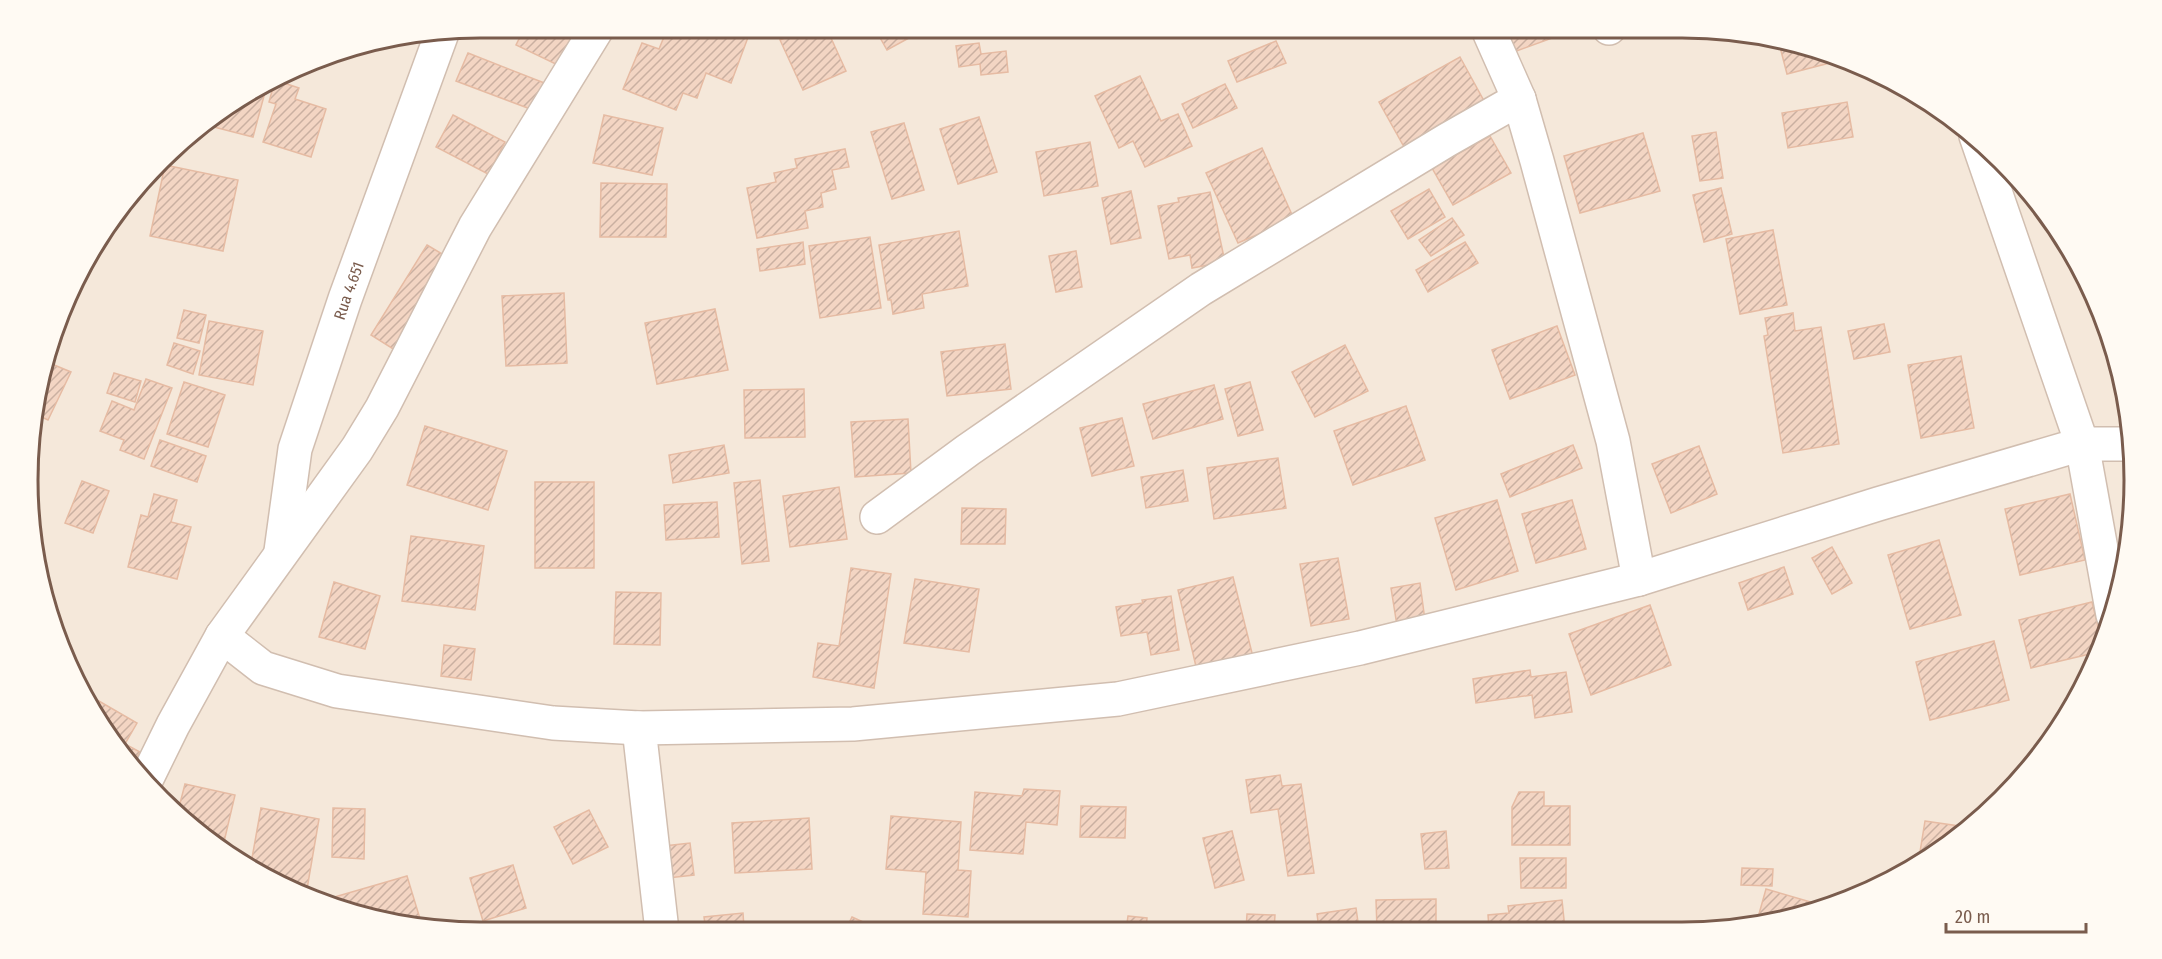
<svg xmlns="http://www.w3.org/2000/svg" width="2162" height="959" font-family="'Fira Sans Condensed',sans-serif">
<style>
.residential{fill:#f5e8da}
.building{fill:url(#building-hatch);stroke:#e6bba3;stroke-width:1.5}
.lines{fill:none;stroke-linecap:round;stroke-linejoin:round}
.minor-casing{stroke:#d1beb0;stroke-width:36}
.minor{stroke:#fff;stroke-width:33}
.labels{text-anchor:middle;stroke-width:6;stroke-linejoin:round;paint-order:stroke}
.street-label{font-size:16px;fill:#7a5c4d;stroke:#fffaf3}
.rim{fill:none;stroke:#7a5c4d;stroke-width:3}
</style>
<defs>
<pattern id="building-hatch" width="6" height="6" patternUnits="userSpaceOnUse" patternTransform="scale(1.5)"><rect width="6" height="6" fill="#f3d5c3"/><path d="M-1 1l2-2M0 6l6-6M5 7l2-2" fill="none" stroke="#cab0a1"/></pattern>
</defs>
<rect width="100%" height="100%" fill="#fdf6ec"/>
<path class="residential" d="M480 27H1683L1828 51 1909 88 1981 140 2042 204 2088 280 2120 363 2134 450 2131 539 2111 625 2059 731 1981 820 1856 897 1742 928 480 932 334 908 254 872 181 820 87 705 51 625 31 539 36 392 87 254 181 139 254 87 334 51Z"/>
<g class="building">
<path d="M525 27H581L562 67 516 45Z"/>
<path d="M668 27H678L686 30 687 27H738L750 32 731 83 706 73 697 98 683 93 676 110 623 89 642 43 659 49Z"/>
<path d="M810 27H826L846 71 803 90 780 40Z"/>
<path d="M874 27H929L887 50Z"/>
<path d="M1502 27H1573L1574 30 1511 53Z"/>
<path d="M1276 41 1286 63 1237 82 1228 61Z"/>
<path d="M979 43 981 54 1006 51 1008 72 981 75 980 64 959 67 956 46Z"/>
<path d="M1779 43 1828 51 1845 59 1787 74Z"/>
<path d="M468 53 552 86 541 113 456 81Z"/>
<path d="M1460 57 1489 110 1408 154 1379 102Z"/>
<path d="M1140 76 1161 121 1178 114 1192 146 1145 167 1133 141 1119 148 1095 96Z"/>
<path d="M275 80 299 88 295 99 326 109 311 157 263 142 276 104 269 102Z"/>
<path d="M268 81 253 137 202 124 254 87Z"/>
<path d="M1225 84 1237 108 1193 128 1182 104Z"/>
<path d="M1847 102 1853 137 1788 148 1782 113Z"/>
<path d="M453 115 505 142 488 174 436 147Z"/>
<path d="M604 115 663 128 652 175 593 163Z"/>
<path d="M979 117 997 172 958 184 940 129Z"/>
<path d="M904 123 924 190 892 199 871 132Z"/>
<path d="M1716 132 1723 178 1700 181 1692 136Z"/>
<path d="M1643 133 1660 191 1580 213 1564 156Z"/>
<path d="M1490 136 1511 173 1453 205 1432 168Z"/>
<path d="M1090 142 1098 186 1044 196 1036 152Z"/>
<path d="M1262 148 1294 219 1238 243 1206 173Z"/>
<path d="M845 149 849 167 832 170 836 189 821 193 823 207 805 211 808 228 757 238 747 188 776 182 774 173 797 168 795 159Z"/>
<path d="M165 165 238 180 223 251 150 236Z"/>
<path d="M601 183 667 184 666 237H600Z"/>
<path d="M1721 188 1732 234 1704 242 1693 195Z"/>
<path d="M1429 189 1445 217 1408 239 1391 211Z"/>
<path d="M1131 191 1141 238 1111 244 1102 198Z"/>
<path d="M1210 192 1225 262 1192 268 1190 255 1169 259 1158 206 1179 202 1178 198Z"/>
<path d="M1452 218 1464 235 1431 256 1419 240Z"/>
<path d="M1773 230 1787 305 1740 314 1726 239Z"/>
<path d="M959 231 968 286 922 294 924 308 893 314 891 300H888L879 245Z"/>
<path d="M870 237 881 308 820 318 809 246Z"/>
<path d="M803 242 805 264 760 271 757 249Z"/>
<path d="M1465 242 1478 263 1428 292 1416 270Z"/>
<path d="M427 245 454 261 398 352 371 335Z"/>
<path d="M1076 251 1082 287 1056 292 1049 256Z"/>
<path d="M564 293 567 363 506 366 502 296Z"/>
<path d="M715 309 728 370 657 384 645 323Z"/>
<path d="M184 310 206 315 199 343 177 338Z"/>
<path d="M1793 313 1795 331 1821 327 1839 444 1783 453 1764 336 1768 335 1765 318Z"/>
<path d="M209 321 263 331 253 385 199 375Z"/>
<path d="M1884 324 1890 352 1854 359 1848 331Z"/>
<path d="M1557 326 1575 375 1510 399 1492 350Z"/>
<path d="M174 343 200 351 193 374 167 365Z"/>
<path d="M1005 344 1011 389 947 396 941 352Z"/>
<path d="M1345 345 1368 391 1315 417 1292 372Z"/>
<path d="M2114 349 2120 363 2125 394H2115Z"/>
<path d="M1961 356 1974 428 1921 438 1908 365Z"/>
<path d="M47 362 71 372 48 420 35 414 36 392Z"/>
<path d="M114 373 141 381 135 402 107 393Z"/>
<path d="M146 379 172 388 144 459 120 450 124 440 100 431 112 401 134 410Z"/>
<path d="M184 382 225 395 208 447 167 434Z"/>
<path d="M1250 382 1263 430 1238 436 1225 389Z"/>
<path d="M1214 385 1223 419 1153 439 1143 404Z"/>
<path d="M804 389 805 437 745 438 744 390Z"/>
<path d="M1406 406 1425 460 1353 485 1334 431Z"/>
<path d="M1122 418 1134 466 1092 476 1080 428Z"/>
<path d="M908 419 911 473 855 477 851 422Z"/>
<path d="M425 426 507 451 488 510 407 485Z"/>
<path d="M160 440 206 456 197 482 151 466Z"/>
<path d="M724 445 729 473 673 483 669 455Z"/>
<path d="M1573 445 1582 468 1510 497 1501 474Z"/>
<path d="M1699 446 1717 494 1671 513 1652 464Z"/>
<path d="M1278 458 1286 508 1214 519 1207 468Z"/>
<path d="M33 467 39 469 32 491Z"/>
<path d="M1183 470 1188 501 1146 508 1141 477Z"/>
<path d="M760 480 769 561 742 564 734 483Z"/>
<path d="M82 481 109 491 93 533 65 523Z"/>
<rect x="535" y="482" width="59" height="86"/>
<path d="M839 487 847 539 790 547 783 496Z"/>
<path d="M154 494 177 500 171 522 191 527 177 579 128 567 141 515 148 517Z"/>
<path d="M2070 494 2085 560 2020 575 2005 509Z"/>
<path d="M2133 495 2131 529 2128 496Z"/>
<path d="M1497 500 1518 571 1456 590 1435 518Z"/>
<path d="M1572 500 1586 549 1536 563 1522 514Z"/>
<path d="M717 502 719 537 666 540 664 505Z"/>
<path d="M962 508 1006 509 1005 544H961Z"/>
<path d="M411 536 484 546 475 610 402 601Z"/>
<path d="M1939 540 1961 615 1910 629 1888 555Z"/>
<path d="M1832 547 1852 583 1832 594 1812 558Z"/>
<path d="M1338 558 1349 619 1311 626 1300 564Z"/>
<path d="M1784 567 1793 594 1748 610 1739 583Z"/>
<path d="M851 568 891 574 874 688 813 677 818 643 839 646Z"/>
<path d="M1233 577 1254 661 1198 675 1178 590Z"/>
<path d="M915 579 979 589 969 652 904 643Z"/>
<path d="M334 582 380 596 365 649 319 637Z"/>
<path d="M1420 583 1426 628 1398 632 1391 588Z"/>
<path d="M616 592 661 593 660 645 614 644Z"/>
<path d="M1171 596 1179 650 1151 655 1147 632 1121 636 1116 607 1143 603 1142 600Z"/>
<path d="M2092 602 2102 643 2098 652 2031 668 2019 620Z"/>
<path d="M1650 605 1671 665 1591 695 1569 634Z"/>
<path d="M1994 641 2009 700 1930 720 1916 662Z"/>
<path d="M444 645 475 649 471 680 441 676Z"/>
<path d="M1530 670 1531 677 1566 672 1572 712 1535 718 1532 695 1476 703 1473 679Z"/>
<path d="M85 693 137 723 125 744 140 752 134 762 87 705 83 696Z"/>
<path d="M1280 775 1282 786 1301 784 1314 873 1288 876 1278 809 1251 813 1246 780Z"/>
<path d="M185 784 235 795 224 842 208 839 177 815Z"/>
<path d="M1024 789 1060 791 1057 825 1026 822 1023 854 970 850 975 792 1022 796Z"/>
<path d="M1519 792H1544V806H1570V845H1512V807Z"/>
<path d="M1081 806 1126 807 1125 838 1080 837Z"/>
<path d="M261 808 319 819 306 895 250 869Z"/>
<path d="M333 808 365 809 364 859 332 857Z"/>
<path d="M589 810 608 847 573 864 554 827Z"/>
<path d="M891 816 961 822 958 870 971 871 968 917 923 914 926 872 886 869Z"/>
<path d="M809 818 812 869 735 873 732 823Z"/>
<path d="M1925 821 1959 826 1958 834 1919 858Z"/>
<path d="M1232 831 1244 880 1215 888 1203 838Z"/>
<path d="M1446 831 1449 868 1425 869 1421 834Z"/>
<path d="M690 843 694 875 668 878 664 846Z"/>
<path d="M1520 858H1566V888H1521Z"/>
<path d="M513 865 526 908 483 921 470 878Z"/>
<path d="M1742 868 1773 869 1772 886 1741 885Z"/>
<path d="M407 876 421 922 334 908 331 898Z"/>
<path d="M1766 889 1814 903 1812 909 1762 923 1757 921Z"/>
<path d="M1436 899V929H1377L1376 900Z"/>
<path d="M1562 900 1565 929H1489L1488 915 1509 913 1508 906Z"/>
<path d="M1356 908 1359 929H1319L1317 914Z"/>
<path d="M743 913 744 928 773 925 774 931H706L704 917Z"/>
<path d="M1247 914 1275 915 1274 930H1246Z"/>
<path d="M1128 916 1147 918 1146 930H1126Z"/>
<path d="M852 917 883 931H845Z"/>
</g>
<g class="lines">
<defs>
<g id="minor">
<path d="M1487 27 1519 99 1537 161 1613 441 1639 579"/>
<path d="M1609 28 1610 27"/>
<path d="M877 517 968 450 1201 289 1447 140 1519 99"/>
<path id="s1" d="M281 551 295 449 345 299 442 33"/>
<path d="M2113 615 2082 444H2133"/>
<path d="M222 636 263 668 337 691 553 723 639 728"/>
<path d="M147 778 173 725 222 636 357 449 382 408 475 227 598 27"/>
<path d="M662 931 639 728 853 724 1118 699 1360 648 1639 579 1878 504 2082 444 1976 136"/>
</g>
</defs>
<use href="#minor" class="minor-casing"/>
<use href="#minor" class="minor"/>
</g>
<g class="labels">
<g class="street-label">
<text dy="6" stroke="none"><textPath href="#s1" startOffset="270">Rua 4.651</textPath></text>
</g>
</g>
<path d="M0 0H2162V959H0ZM480 38H1682A442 442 0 0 1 2124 480V480A442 442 0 0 1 1682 922H480A442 442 0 0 1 38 480V480A442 442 0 0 1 480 38Z" fill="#fffaf3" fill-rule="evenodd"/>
<path class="rim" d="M480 38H1682A442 442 0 0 1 2124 480V480A442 442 0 0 1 1682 922H480A442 442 0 0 1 38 480V480A442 442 0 0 1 480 38Z"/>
<path d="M1946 923v9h140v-9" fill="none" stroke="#7a5c4d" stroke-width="3"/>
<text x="1955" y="923" font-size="18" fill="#7a5c4d" stroke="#fffaf3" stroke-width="4.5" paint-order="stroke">20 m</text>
</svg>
